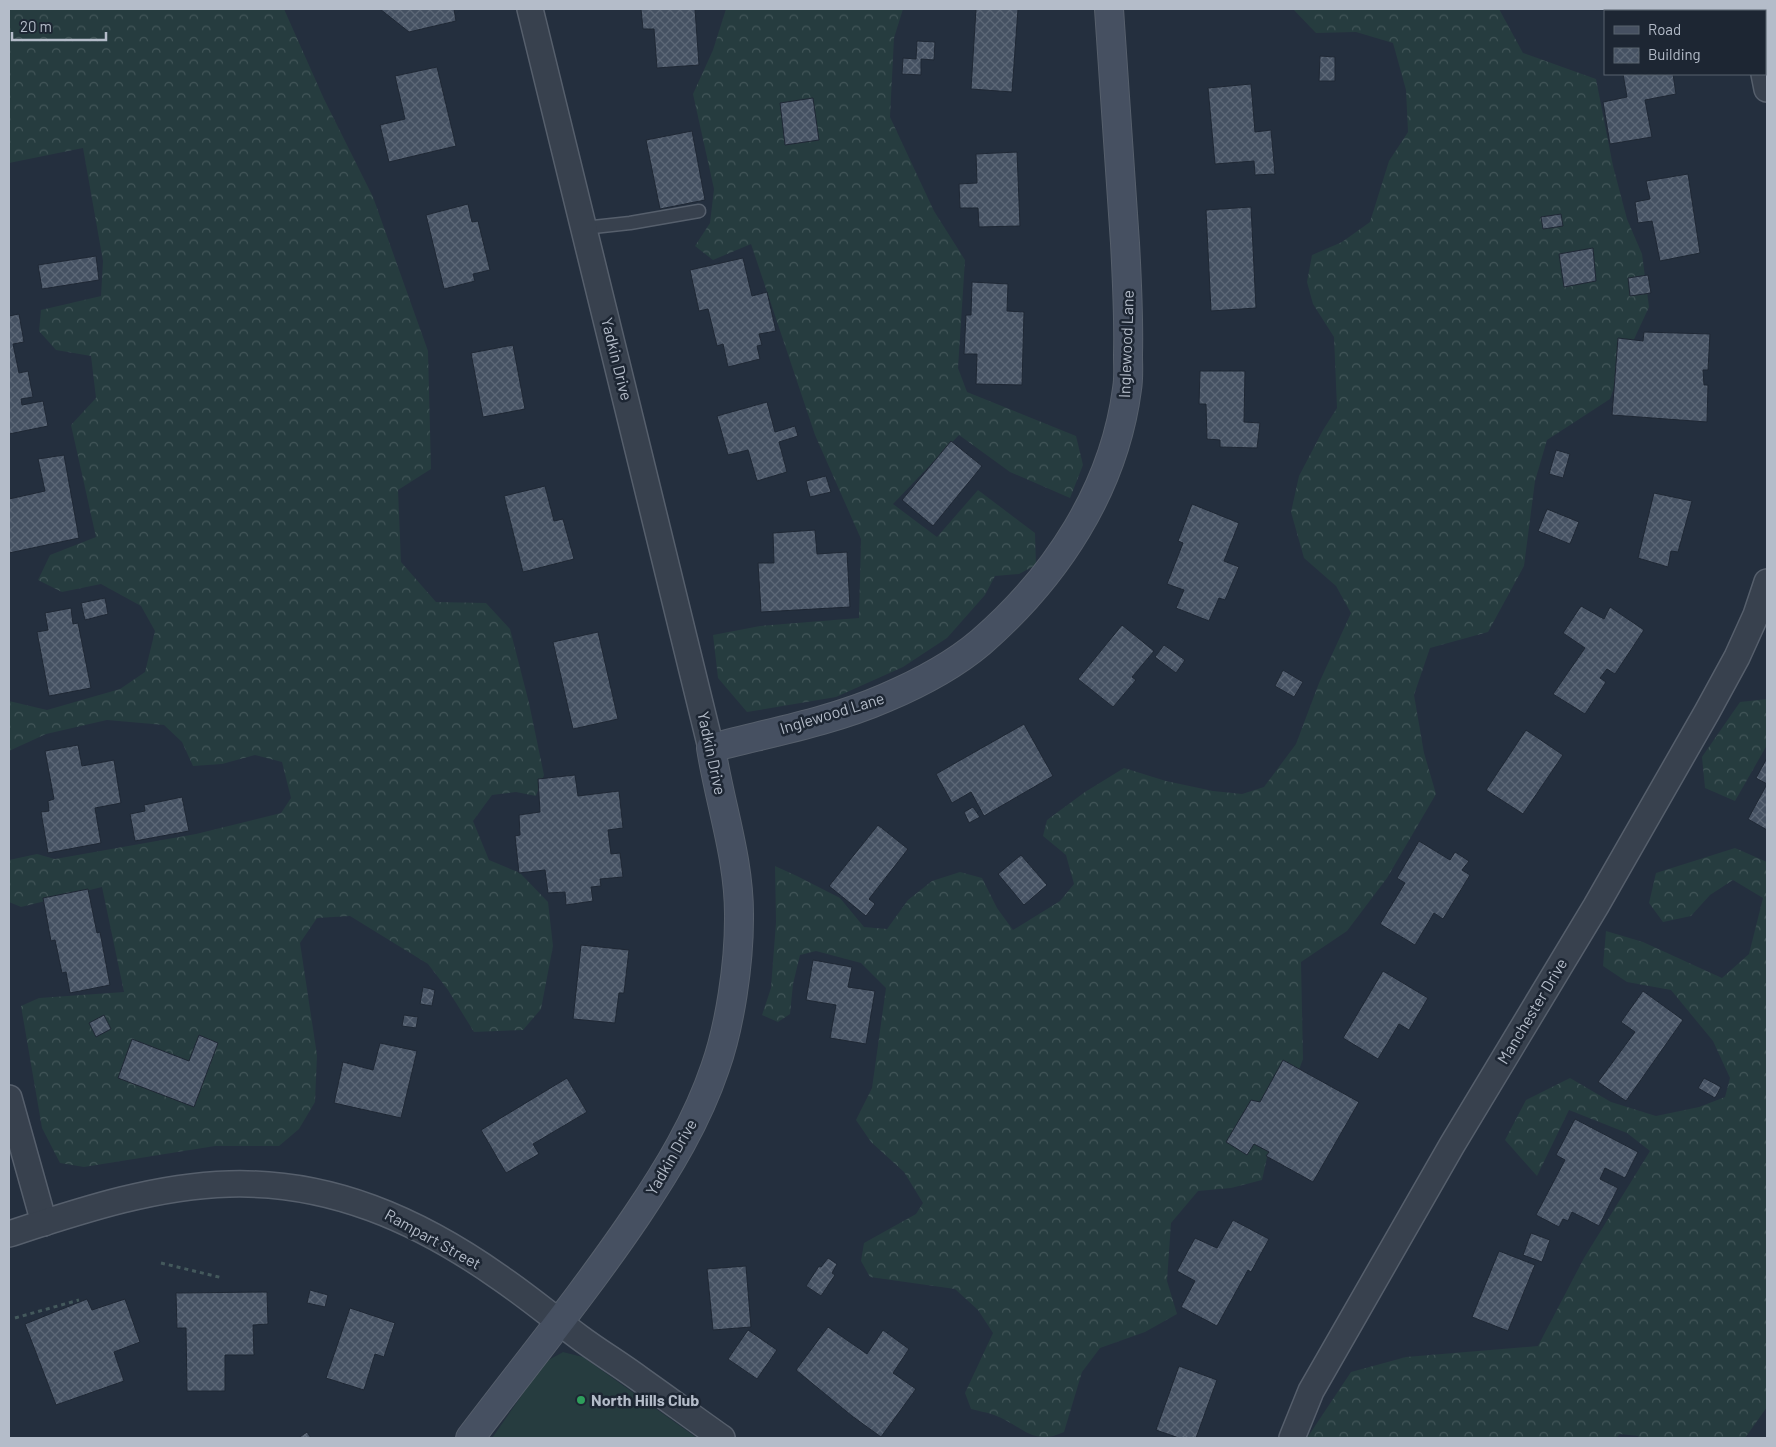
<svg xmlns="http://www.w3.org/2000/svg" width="1776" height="1447" font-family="Barlow,sans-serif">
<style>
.grass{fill:#263c3f}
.forest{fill:url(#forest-crowns)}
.building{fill:url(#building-cross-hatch);stroke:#1f2835}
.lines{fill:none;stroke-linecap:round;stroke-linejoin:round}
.lane-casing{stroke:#565f6c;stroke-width:15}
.street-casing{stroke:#565f6c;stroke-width:28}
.secondary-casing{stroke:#565f6c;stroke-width:30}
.path{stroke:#44595c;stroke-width:3;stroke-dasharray:4 4;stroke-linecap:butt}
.lane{stroke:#38414e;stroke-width:12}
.street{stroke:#38414e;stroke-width:25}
.secondary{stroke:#465061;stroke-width:28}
.leisure-dot{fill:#2e9e5b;stroke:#1d2633;stroke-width:2}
.labels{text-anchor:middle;stroke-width:5;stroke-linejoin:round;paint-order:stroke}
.street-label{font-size:16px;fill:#b4bcc9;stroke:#1d2633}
.poi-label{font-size:16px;font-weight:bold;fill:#b4bcc9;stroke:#1d2633;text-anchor:start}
</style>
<defs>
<pattern id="forest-crowns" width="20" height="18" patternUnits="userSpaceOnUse" patternTransform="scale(1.25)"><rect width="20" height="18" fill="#263c3f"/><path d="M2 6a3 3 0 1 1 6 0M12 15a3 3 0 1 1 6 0" fill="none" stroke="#435659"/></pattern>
<pattern id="building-cross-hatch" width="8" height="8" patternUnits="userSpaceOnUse" patternTransform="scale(1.25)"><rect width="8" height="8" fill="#455162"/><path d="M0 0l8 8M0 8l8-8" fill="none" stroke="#5d6877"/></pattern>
</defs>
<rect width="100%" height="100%" fill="#242f3e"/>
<path class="grass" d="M563 1352 583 1357 697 1438H492L545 1362Z"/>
<g class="forest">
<path d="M9 9H284L324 99 373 197 428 351 431 469 398 490 401 562 436 602 486 603 510 629 529 703 544 775 536 796 516 792 492 795 473 821 489 860 520 873 548 902 553 946 541 1009 523 1030 474 1032 448 990 428 964 350 916 317 918 300 943 317 1055 315 1102 299 1129 279 1146H215L84 1167 60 1163 42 1128 21 1006 39 998 124 992 102 887 21 907 9 902V860L37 854 55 859 196 834 281 813 291 798 282 762 255 755 222 764 193 766 182 742 164 725 107 720 46 734 9 751V701L47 710 120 689 145 672 155 631 141 606 101 584 62 592 38 580 50 555 96 537 71 425 96 398 91 356 56 350 39 331 41 310 101 296 103 261 83 148 9 163Z"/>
<path d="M726 9H903L894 38 890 117 934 211 965 260 958 368 967 392 1076 436 1083 465 1070 498 1010 472 959 435 893 504 937 537 978 490 1035 533 1036 565 1019 574 995 576 985 595 947 638 903 667 836 697 747 712 718 678 713 635 760 626 859 618 861 539 815 435 751 244 713 260 695 246 710 223 714 189 693 94 713 50Z"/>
<path d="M1293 9H1499L1523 53 1596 79 1613 166 1627 219 1642 254 1649 307 1623 363 1610 399 1547 440 1535 481 1524 566 1488 632 1430 648 1414 695 1424 753 1436 794 1387 878 1347 931 1301 962 1303 1059 1268 1153 1262 1180 1231 1188 1198 1191 1171 1223 1167 1281 1177 1314 1145 1332 1100 1348 1082 1372 1064 1432C1032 1447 1022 1425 994 1415 986 1412 978 1411 971 1409L965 1393 993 1333 978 1310 955 1289 870 1277 861 1261 864 1243 916 1214 923 1203 904 1172 871 1142 856 1120 872 1088 886 988 861 963 816 951 800 955 793 984 790 1014 778 1022 762 1015 771 988 776 922 775 866 797 876 840 898 864 927 887 929 908 900 932 881 960 872 982 878 997 908 1013 930 1060 901 1074 884 1066 855 1043 836 1047 820 1085 792 1124 768 1166 781 1213 791 1242 794 1264 787 1296 744 1319 683 1351 613 1336 586 1304 558 1291 512 1299 476 1323 430 1337 408 1334 337 1313 304 1307 282 1312 255 1342 242 1370 222 1389 161 1408 132 1406 90 1393 43 1356 32 1316 33Z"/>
<path d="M1767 699V745L1735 801 1705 788 1702 757 1740 702Z"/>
<path d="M1735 848 1767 862V1407L1745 1438H1639L1638 1436 1620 1434 1616 1438H1307L1351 1372 1406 1357 1538 1346 1584 1258 1650 1151 1627 1133 1569 1110 1537 1176 1505 1140 1526 1100 1570 1078 1611 1102 1656 1116 1699 1107 1725 1097 1730 1078 1713 1041 1671 990 1627 982 1603 966 1606 931 1643 942 1722 978 1749 954 1763 898 1733 880 1710 895 1691 916 1663 922 1649 903 1656 873Z"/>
</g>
<g class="building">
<path d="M380 9H454L456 21 409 32Z"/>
<path d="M641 9H695L699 65 657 68 654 29H643Z"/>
<path d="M976 9H1018L1012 92 971 89Z"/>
<path d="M917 41 935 42 934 60 921 59V75L902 74 903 58 916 59Z"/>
<path d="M1320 56 1335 57V81H1319Z"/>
<path d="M437 67 456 146 389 162 380 125 405 119 395 76Z"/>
<path d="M1623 74H1673L1676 94 1645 100 1652 137 1610 144 1603 102 1627 97Z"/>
<path d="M1251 84 1255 132 1271 130 1275 174 1255 175 1254 161 1215 164 1208 88Z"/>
<path d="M813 98 819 140 785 145 780 103Z"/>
<path d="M692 131 705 200 660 209 646 140Z"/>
<path d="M1017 152 1020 226 979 227 978 208H960L959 184 977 183 976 154Z"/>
<path d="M1688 174 1700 253 1660 261 1652 221 1638 223 1635 202 1650 199 1646 181Z"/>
<path d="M468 204 472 222 478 221 490 270 473 274 475 281 444 289 426 215Z"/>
<path d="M1251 207 1256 308 1211 311 1206 210Z"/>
<path d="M1561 214 1563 226 1543 229 1541 217Z"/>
<path d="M1593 248 1596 281 1564 287 1559 254Z"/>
<path d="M96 256 99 280 42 289 38 265Z"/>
<path d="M743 258 752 296 767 292 776 331 759 334 762 345 757 346 760 359 728 367 723 344 717 346 708 309 699 311 690 270Z"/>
<path d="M1648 275 1651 293 1630 296 1628 278Z"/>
<path d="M972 282 1008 284 1007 311 1024 312 1022 385 976 384 977 354H964L966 315H971Z"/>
<path d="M19 314 24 342 13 344 19 373 28 371 33 397 21 399 22 405 43 401 48 426 9 434V316Z"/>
<path d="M1644 332 1710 334 1708 370H1703L1704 385H1708L1707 422 1612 415 1618 338 1643 341Z"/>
<path d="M513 345 525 409 483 417 471 353Z"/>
<path d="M1200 371H1245L1244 422 1260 423 1257 448 1220 447V440L1207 439 1206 404H1199Z"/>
<path d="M767 402 775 432 795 426 798 436 779 442 787 472 757 481 748 450 728 455 717 416Z"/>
<path d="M951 441 982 466 933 526 902 500Z"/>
<path d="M1556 450 1570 454 1563 478 1549 474Z"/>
<path d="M64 455 79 538 9 553V499L45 491 38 459Z"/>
<path d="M826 476 831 492 810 497 806 481Z"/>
<path d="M545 486 554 521 563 519 574 559 523 572 504 496Z"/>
<path d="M1654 493 1692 501 1678 552 1671 551 1668 567 1638 558Z"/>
<path d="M1192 504 1239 523 1224 561 1239 567 1225 600 1219 598 1209 621 1176 608 1184 590 1167 584 1183 543 1178 541Z"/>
<path d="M1547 509 1579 522 1570 544 1538 531Z"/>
<path d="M815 530 817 554 847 552 850 607 761 612 758 563H774L773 533Z"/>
<path d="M105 598 108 614 85 620 81 603Z"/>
<path d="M1581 606 1604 619 1610 607 1644 630 1615 674 1607 669 1600 678 1606 682 1585 714 1553 694 1585 648 1563 633Z"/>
<path d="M71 608 73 624 78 623 91 688 49 696 37 632 48 630 45 613Z"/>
<path d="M1122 625 1154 651 1132 677 1136 680 1113 707 1078 679Z"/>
<path d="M598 632 618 719 573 729 553 642Z"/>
<path d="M1164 645 1185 660 1176 673 1155 657Z"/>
<path d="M1283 670 1303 682 1294 697 1275 686Z"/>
<path d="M1024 724 1053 776 984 816 971 792 952 803 936 774Z"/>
<path d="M1526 730 1563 755 1523 814 1486 790Z"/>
<path d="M78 745 82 766 114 760 121 803 95 808 101 843 48 853 41 812 49 811 48 801 54 799 45 751Z"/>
<path d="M1767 758V830L1748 819 1767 784 1756 778Z"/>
<path d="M575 775 578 796 619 791 623 828 608 830 611 854 620 853 623 877 600 879 601 886 591 887 593 901 566 905 565 892 548 893 545 870 519 873 515 836 520 835 519 815 540 812 538 779Z"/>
<path d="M182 797 189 831 135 841 130 814 145 811 144 805Z"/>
<path d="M973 807 980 817 969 823 964 812Z"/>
<path d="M878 825 908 849 869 899 875 904 866 916 829 886Z"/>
<path d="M1419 841 1450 860 1455 852 1469 861 1462 870 1470 875 1443 919 1434 913 1415 945 1380 924 1405 883 1397 878Z"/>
<path d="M1021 855 1047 885 1024 905 998 874Z"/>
<path d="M88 889 97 933 100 932 110 985 70 993 66 972 62 973 55 940 51 941 43 898Z"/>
<path d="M581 945 629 950 624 993H619L615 1023 573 1019Z"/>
<path d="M813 960 852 967 848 987 875 991 866 1044 830 1038 836 1005 806 1000Z"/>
<path d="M1383 971 1428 998 1409 1030 1399 1024 1378 1059 1343 1038Z"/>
<path d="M423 987 435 990 432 1006 420 1004Z"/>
<path d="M1643 991 1683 1020 1626 1101 1598 1082 1635 1032 1621 1022Z"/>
<path d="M104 1015 111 1029 96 1037 89 1023Z"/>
<path d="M404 1015 418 1017 416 1028 402 1026Z"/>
<path d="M199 1035 218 1043 194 1107 118 1078 132 1039 189 1061Z"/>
<path d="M380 1043 417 1051 401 1118 334 1103 343 1062 373 1070Z"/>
<path d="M1283 1060 1359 1102 1313 1182 1266 1156 1269 1152 1254 1144 1247 1155 1226 1142 1251 1100 1260 1102Z"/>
<path d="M567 1078 587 1112 533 1144 539 1154 506 1173 481 1130Z"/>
<path d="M1704 1078 1721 1087 1715 1098 1698 1088Z"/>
<path d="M1575 1119 1638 1152 1625 1178 1605 1168 1600 1179 1618 1188 1599 1226 1572 1212 1568 1221 1563 1219 1559 1227 1536 1215 1565 1160 1556 1155Z"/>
<path d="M1233 1220 1269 1239 1251 1272 1248 1270 1217 1326 1181 1307 1195 1281 1177 1271 1195 1238 1217 1248Z"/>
<path d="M1531 1233 1550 1240 1542 1262 1523 1255Z"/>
<path d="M1499 1251 1535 1265 1508 1331 1472 1317Z"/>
<path d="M828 1258 837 1264 832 1273 835 1275 821 1296 806 1286 819 1266 821 1267Z"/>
<path d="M746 1266 751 1327 713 1330 707 1269Z"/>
<path d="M310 1290 328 1295 325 1307 307 1303Z"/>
<path d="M267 1292 268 1324 253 1325 254 1355H225V1391H187L186 1328H177L176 1293Z"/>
<path d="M87 1299 92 1310 125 1299 140 1342 114 1352 124 1381 56 1405 25 1324Z"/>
<path d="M350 1308 395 1323 384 1357 375 1354 364 1390 326 1378Z"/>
<path d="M828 1327 867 1354 883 1330 909 1349 893 1373 916 1389 881 1437 852 1416 796 1370Z"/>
<path d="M748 1330 777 1350 757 1379 728 1359Z"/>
<path d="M1179 1366 1217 1380 1196 1438H1179L1156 1430Z"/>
<path d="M307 1432 311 1438H298Z"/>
</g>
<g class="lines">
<defs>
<path id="lane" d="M584 228 630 223 699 211"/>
<g id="street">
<path d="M530 9 711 748"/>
<path d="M1753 9V11"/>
<path d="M1764 74 1767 89"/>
<path d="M9 1098 44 1223"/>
<path d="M9 1234C80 1211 154 1186 229 1184 330 1181 418 1220 499 1277 527 1296 552 1317 579 1337 599 1352 621 1365 641 1380 668 1399 695 1419 722 1438"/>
<path d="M1292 1438 1311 1391 1452 1145 1596 906 1707 712 1737 657 1756 615 1767 582"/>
</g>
<path id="secondary" d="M470 1438C526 1364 585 1292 637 1215 668 1169 697 1121 715 1068 730 1026 739 964 739 919 740 860 720 805 711 748 768 733 830 722 885 698 918 684 954 665 981 642 1056 577 1114 489 1127 389 1129 378 1128 366 1128 355 1129 317 1127 280 1125 243 1120 165 1114 87 1109 9"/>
</defs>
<use href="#lane" class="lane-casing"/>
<use href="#street" class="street-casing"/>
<use href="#secondary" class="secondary-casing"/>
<g class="path">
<path d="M161 1263 223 1278"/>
<path d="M15 1318 79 1300"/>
</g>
<use href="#lane" class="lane"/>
<use href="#street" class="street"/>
<use href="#secondary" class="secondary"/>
</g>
<circle class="leisure-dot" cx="581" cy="1400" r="5"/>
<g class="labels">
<g class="street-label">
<text transform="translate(1126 344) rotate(-88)" y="6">Inglewood Lane</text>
<text transform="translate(617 359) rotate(76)" y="6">Yadkin Drive</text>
<text transform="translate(832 713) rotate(-17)" y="6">Inglewood Lane</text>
<text transform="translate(712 753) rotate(78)" y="6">Yadkin Drive</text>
<text transform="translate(1532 1011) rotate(-59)" y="6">Manchester Drive</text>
<text transform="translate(671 1157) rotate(-60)" y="6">Yadkin Drive</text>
<text transform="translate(433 1239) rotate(29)" y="6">Rampart Street</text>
</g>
<g class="poi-label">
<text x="591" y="1406">North Hills Club</text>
</g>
</g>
<rect width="1776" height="1447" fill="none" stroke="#b4bcc9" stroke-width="20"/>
<rect x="1604" y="10" width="162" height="65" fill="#1d2633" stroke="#59626f"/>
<rect x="1614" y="26" width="25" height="8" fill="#465061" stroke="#59626f"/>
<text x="1648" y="35" font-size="15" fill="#b4bcc9">Road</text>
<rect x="1614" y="48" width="25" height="15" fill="url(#building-cross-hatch)" stroke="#59626f"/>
<text x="1648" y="60" font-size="15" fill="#b4bcc9">Building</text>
<path d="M12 32v8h94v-8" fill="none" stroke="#b4bcc9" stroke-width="2.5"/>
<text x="20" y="32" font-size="15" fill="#b4bcc9" stroke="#1d2633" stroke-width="4" paint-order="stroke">20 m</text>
</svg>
